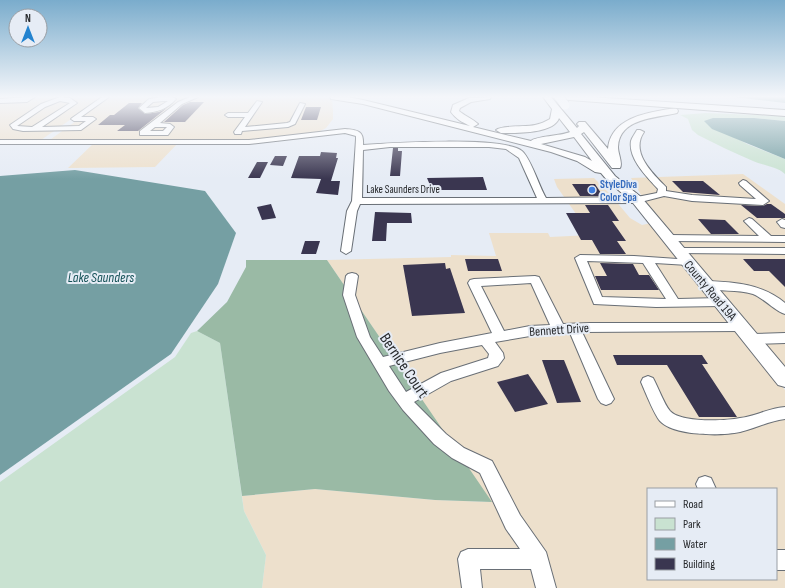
<svg xmlns="http://www.w3.org/2000/svg" width="785" height="588" font-family="'Sofia Sans Condensed',sans-serif">
<style>
.commercial{fill:#ede0cc;fill-rule:evenodd}
.green{fill:#c9e2d1}
.forest{fill:#9abaa5}
.water{fill:#759fa3}
.building{fill:#3a3650}
.lines{fill:none;stroke-linecap:round;stroke-linejoin:round}
.minor-casing{stroke:#696f76;stroke-width:2}
.major-casing{stroke:#696f76;stroke-width:2}
.minor{fill:#fff;fill-rule:evenodd}
.major{fill:#fff;fill-rule:evenodd}
.major-bridge-casing{stroke:#696f76;stroke-width:10;stroke-linecap:butt}
.major-bridge{stroke:#fff;stroke-width:9}
.shop-dot{fill:#3f7fe0;stroke:#e6ecf5;stroke-width:1.5}
.labels{text-anchor:middle;stroke-width:4;stroke-linejoin:round;paint-order:stroke}
.far-shop-label{font-size:11px;font-weight:bold;fill:#366cbe;stroke:#e6ecf5;text-anchor:start}
.far-street-label{font-size:11px;fill:#26282b;stroke:#e6ecf5}
.street-label{font-size:13px;fill:#26282b;stroke:#e6ecf5}
.water-label{font-size:14px;font-style:italic;fill:#135056;stroke:#e6ecf5}
.near-street-label{font-size:16px;fill:#26282b;stroke:#e6ecf5}
</style>
<rect width="100%" height="100%" fill="#e6ecf5"/>
<g class="commercial">
<path d="M0 97H103L41 140H0Z"/>
<path d="M109 97H315L332 98 333 111V119L326 128 311 136 273 142H179L155 167 68 168 95 142H47Z"/>
<path d="M743 174 785 204V371L650 210 631 178Z"/>
<path d="M594 178 610 194 630 218 642 225 651 223 785 390V588H262L266 555 244 511 242 496 315 489 435 500 491 502 327 260 451 257V255L496 256 489 233H548L550 237 591 235 557 187 554 179ZM648 489H776V579H648Z"/>
</g>
<g class="green">
<path d="M706 113 785 116V121L754 118H713L721 130 747 144 785 159V174C778 167 762 165 753 161 734 153 716 144 698 135L692 130 688 119 680 115Z"/>
<path d="M197 331 220 343 244 511 266 555 262 588H0V482L175 357 191 333Z"/>
</g>
<path class="forest" d="M246 260H327L492 502 435 500 315 489 242 496 220 343 197 331 227 302 246 267Z"/>
<g class="water">
<path d="M734 97H785V103Z"/>
<path d="M713 118H754L785 121V159L712 129 704 121Z"/>
<path d="M75 170 205 191 236 233 218 284 171 354 0 475V176Z"/>
</g>
<g class="building">
<path d="M190 102H204L185 122H164L183 105Z"/>
<path d="M129 103H142L138 108 145 114 159 112 167 108 138 131H117L125 125H98L110 115H114Z"/>
<path d="M306 107H321L317 120H301Z"/>
<path d="M393 148H398V151H402L400 176H390Z"/>
<path d="M321 152 337 153 336 158H338L331 181H340L338 195 316 193 321 179 291 178 299 156H320Z"/>
<path d="M275 156H287L283 166 270 165Z"/>
<path d="M257 162H268L260 178H248Z"/>
<path d="M483 177 487 190H432L427 178Z"/>
<path d="M672 181H703L720 195 683 192Z"/>
<path d="M572 184H595L603 196H580Z"/>
<path d="M271 204 276 218 262 220 257 207Z"/>
<path d="M767 204H771L785 214V218H757L741 205 763 206Z"/>
<path d="M585 205H608L619 221H612L626 241H617L626 254H600L592 240H581L566 213H590Z"/>
<path d="M375 212 411 213 412 223H387L386 241H372Z"/>
<path d="M698 219 725 220 739 234H711Z"/>
<path d="M305 241H320L316 254H301Z"/>
<path d="M465 259H498L502 271H468Z"/>
<path d="M743 259H785V287L769 271H754Z"/>
<path d="M445 263 446 269 450 268 465 313 412 316 403 265Z"/>
<path d="M600 263 633 264 639 275H649L659 290H601L595 276H607Z"/>
<path d="M613 355H702L708 364H702L737 417H699L667 365H617Z"/>
<path d="M542 360H564L581 402 557 403Z"/>
<path d="M528 374 548 404 515 412 497 382Z"/>
</g>
<g class="lines">
<defs>
<g id="minor">
<path d="M28 97H35L27 102 0 103V99Z"/>
<path d="M60 97 70 98 77 103 42 127 79 126 86 121H74L71 119 72 118 102 97H109L81 117H93L96 119 81 130 23 131 13 129 10 125 41 104ZM60 101 70 103 32 127 17 126 45 107Z"/>
<path d="M162 97H173L176 99C167 109 158 112 145 113L139 108 149 99ZM163 101H168L158 107 146 108 153 102Z"/>
<path d="M190 97H198L182 104 160 123 170 124 174 127 168 135H140V131L178 102ZM155 127H167L163 131H150Z"/>
<path d="M257 101 262 102 245 127 287 123 290 122 300 103 305 104 295 124 288 127 242 131 241 134H235L234 132 245 117H228L225 115 228 113H248Z"/>
<path d="M345 129C358 130 364 131 363 145 390 143 504 136 522 151 531 159 539 186 546 198L637 197 657 193 658 189C648 178 628 159 631 141 632 137 635 134 637 130H640L644 132C630 152 652 173 666 187V191L692 195 756 199 740 185 739 183 743 180 746 181 769 201 763 205 692 201 664 196 637 203 360 204 357 211 351 251 346 254 341 251 347 211 352 201 356 139V136L345 133 249 144H0V140H249ZM390 147H489L506 149 519 158 537 198H362L363 150Z"/>
<path d="M749 218 752 219 771 236H785V242L669 241 664 238 669 235 759 236 744 221Z"/>
<path d="M782 219 785 220V228L781 227 777 222Z"/>
<path d="M679 248H785V254L675 253 674 251 675 249Z"/>
<path d="M580 255 634 256 692 260 694 262 688 265 655 263 678 299 721 298 725 299 727 302 725 305 721 306 656 307 594 304 575 258ZM587 261 643 263 666 299 602 297Z"/>
<path d="M352 273 356 274 358 276 355 295 370 337 383 357 440 343 492 333 468 283 470 280 474 279 535 276 539 277 563 324 590 323H741L746 324 748 327 746 330 741 331 582 332 614 399 611 403 606 405 601 403 598 399 570 333 530 336 495 342 503 353 504 358 498 366 451 381 414 402 446 434 464 448 492 461 520 515 546 552 556 588H536L531 569H480L482 588H462L458 559 461 552 468 549H520L506 529 480 473 452 458 434 444 403 410 389 391 357 337 343 295 346 276 348 274ZM531 283 550 325 530 326 504 331 481 286ZM482 345 489 354 488 358 441 373 406 392 389 366 440 353Z"/>
<path d="M707 281C734 282 763 284 785 303V314C776 312 765 299 753 294 737 289 719 292 703 288L701 285 703 282Z"/>
<path d="M785 333V343L752 344 747 342 745 339 747 336 752 334Z"/>
<path d="M648 376 653 378C658 387 664 404 670 411 681 423 725 421 740 418 756 416 769 408 785 407V419C769 421 756 428 740 432 721 436 674 436 660 421 654 414 645 391 641 382L643 378Z"/>
<path d="M705 476 711 478 716 489H698L696 484 699 478Z"/>
<rect x="776" y="550" width="9" height="20"/>
</g>
<g id="major">
<path d="M330 97H348L363 100 470 126C462 122 456 119 451 112L453 105 469 98 491 97 490 99 471 102 460 108 459 111C465 116 473 119 478 124L473 127 531 141C536 136 561 136 570 132L559 118C554 134 515 133 501 133L496 130C502 125 526 127 535 125 540 124 545 122 550 119L552 109 543 97H551L577 128 579 126 577 124 579 122H585L608 149C610 123 636 115 658 111 664 110 671 108 677 109L678 111 677 113C656 118 619 118 618 147 618 154 623 163 620 168H612L584 132 581 134 615 176 641 197 785 367V387L778 385 633 203 607 180 601 173 595 172 577 161 551 152 363 104 331 99ZM574 137 592 161 585 157 541 144Z"/>
<path d="M552 97H591L785 110V116L556 99Z"/>
</g>
</defs>
<use href="#minor" class="minor-casing"/>
<use href="#major" class="major-casing"/>
<use href="#minor" class="minor"/>
<use href="#major" class="major"/>
<defs>
<path id="major-bridge" d="M559 97 565 105"/>
</defs>
<use href="#major-bridge" class="major-bridge-casing"/>
<use href="#major-bridge" class="major-bridge"/>
</g>
<linearGradient id="sky" x2="0" y2="1"><stop stop-color="#7aaccc"/><stop offset="0.54" stop-color="#f4f6fa"/><stop offset="1" stop-color="#f4f6fa" stop-opacity="0"/></linearGradient>
<rect width="785" height="179" fill="url(#sky)"/>
<circle class="shop-dot" cx="592" cy="190" r="4"/>
<g class="labels">
<g class="far-shop-label">
<text x="600" y="188">StyleDiva<tspan x="600" dy="13">Color Spa</tspan></text>
</g>
<g class="far-street-label">
<text x="403" y="193">Lake Saunders Drive</text>
</g>
<g class="street-label">
<text transform="translate(711 290) rotate(50)" y="5">County Road 19A</text>
<text transform="translate(559 329) rotate(-4)" y="5">Bennett Drive</text>
</g>
<g class="water-label">
<text x="101" y="282">Lake Saunders</text>
</g>
<g class="near-street-label">
<text transform="translate(405 365) rotate(56)" y="6">Bernice Court</text>
</g>
</g>
<rect x="647" y="488" width="130" height="92" fill="#e6ecf5" stroke="#999ea4"/>
<rect x="655" y="501" width="20" height="6" fill="#ffffff" stroke="#999ea4"/>
<text x="683" y="508" font-size="12" fill="#26282b">Road</text>
<rect x="655" y="518" width="20" height="12" fill="#c9e2d1" stroke="#999ea4"/>
<text x="683" y="528" font-size="12" fill="#26282b">Park</text>
<rect x="655" y="538" width="20" height="12" fill="#759fa3" stroke="#999ea4"/>
<text x="683" y="548" font-size="12" fill="#26282b">Water</text>
<rect x="655" y="558" width="20" height="12" fill="#3a3650" stroke="#999ea4"/>
<text x="683" y="568" font-size="12" fill="#26282b">Building</text>
<g transform="translate(28 28)"><circle r="19" fill="#e6ecf5" stroke="#999ea4"/>
<path d="M0-3L7 15L0 10L-7 15Z" fill="#2383cf"/>
<text y="-6" font-size="11" font-weight="bold" text-anchor="middle" fill="#26282b">N</text>
</g>
</svg>
